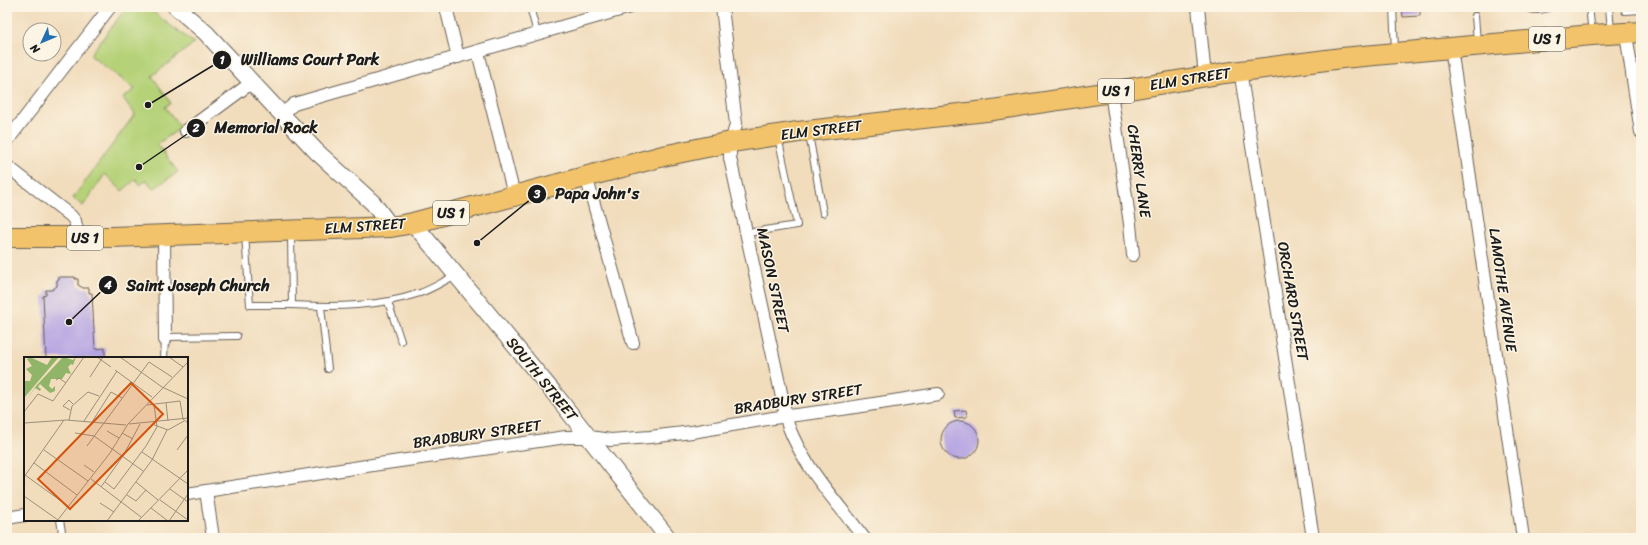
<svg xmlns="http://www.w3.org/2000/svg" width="1648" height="545" font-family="Sriracha,sans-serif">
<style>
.green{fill:#b5d278;stroke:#68774a}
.building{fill:#b3a3e2}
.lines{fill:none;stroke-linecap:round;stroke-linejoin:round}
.service-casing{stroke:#675f54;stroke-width:8}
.minor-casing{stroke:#675f54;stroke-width:14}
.tertiary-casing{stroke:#675f54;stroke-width:18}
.primary-casing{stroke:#675f54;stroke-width:22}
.service{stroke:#fff;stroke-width:6}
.minor{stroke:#fff;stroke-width:12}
.tertiary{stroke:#fff;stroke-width:16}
.primary{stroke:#f2c36a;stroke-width:20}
.labels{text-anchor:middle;stroke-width:3;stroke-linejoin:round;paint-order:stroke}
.shield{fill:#fcf5e5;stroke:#5f5d58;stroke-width:1}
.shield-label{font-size:14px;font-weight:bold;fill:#1c1c1c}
.street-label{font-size:15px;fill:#1c1c1c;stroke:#fcf5e5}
.inset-road{fill:none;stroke:#9c8f7b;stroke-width:1}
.view{fill:#d4530e;fill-opacity:0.15;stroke:#d4530e;stroke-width:2}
.inset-edge{fill:none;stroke:#1c1c1c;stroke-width:2}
.leader{fill:none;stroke:#1c1c1c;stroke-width:1.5}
.callout-dot{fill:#1c1c1c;stroke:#fcf5e5;stroke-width:1.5}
.mark-label{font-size:12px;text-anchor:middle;font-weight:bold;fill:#fff}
.callout-label{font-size:16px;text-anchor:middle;font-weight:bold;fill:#1c1c1c;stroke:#fcf5e5;stroke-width:3;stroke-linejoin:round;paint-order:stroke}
</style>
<rect width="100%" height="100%" fill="#fcf5e5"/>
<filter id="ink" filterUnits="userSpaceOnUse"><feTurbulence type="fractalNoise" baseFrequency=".025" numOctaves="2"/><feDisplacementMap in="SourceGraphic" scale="8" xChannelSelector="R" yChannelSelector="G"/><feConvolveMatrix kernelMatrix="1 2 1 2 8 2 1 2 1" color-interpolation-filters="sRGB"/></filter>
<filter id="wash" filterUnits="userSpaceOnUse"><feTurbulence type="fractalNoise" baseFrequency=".012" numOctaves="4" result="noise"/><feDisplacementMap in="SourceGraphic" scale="16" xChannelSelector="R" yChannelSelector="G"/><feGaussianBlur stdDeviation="0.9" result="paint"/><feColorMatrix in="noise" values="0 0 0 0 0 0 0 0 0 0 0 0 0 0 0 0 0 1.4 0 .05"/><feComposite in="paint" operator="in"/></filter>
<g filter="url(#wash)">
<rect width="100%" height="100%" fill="#f1dcbb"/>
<path class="green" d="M127 7H146L194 43 152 76 171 103 165 107 181 128 157 144 178 172 153 189 147 180 140 185 136 179 122 191 105 174 83 206 73 198 135 114 123 98 135 89 90 55Z"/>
<g id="blocks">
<g class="building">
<path d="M1402 7H1420V16L1403 17Z"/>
<path d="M1439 7H1462V9L1439 11Z"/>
<path d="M59 277H75V279H78V285L83 288H89V293H92L95 349 105 348V358H46L43 296 46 295V290H52L57 286V280H59Z"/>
<path d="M966 410 967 417 955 418 954 411Z"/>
<circle cx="960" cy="440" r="19"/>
</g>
</g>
</g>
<g filter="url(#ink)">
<use href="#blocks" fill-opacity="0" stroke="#675f54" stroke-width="1"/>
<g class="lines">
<defs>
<g id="service">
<path d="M530 7 537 33"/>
<path d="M1393 7 1395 50"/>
<path d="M1474 7V8"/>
<path d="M1524 7C1532 11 1542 11 1550 7"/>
<path d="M1589 7 1592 33"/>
<path d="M1609 7 1611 31"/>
<path d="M1625 11 1641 10"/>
<path d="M1475 16 1477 42"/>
<path d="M809 134 823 213"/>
<path d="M747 233 797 225 778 137"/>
<path d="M245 234 250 305H292"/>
<path d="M291 234 292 305C335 307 379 307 420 293 432 289 444 281 456 275"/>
<path d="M388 302 401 341"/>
<path d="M321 307 328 369"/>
<path d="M165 337 237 336"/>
<path d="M164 358 165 340"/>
<path d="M60 520 63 538"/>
</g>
<g id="minor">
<path d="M446 7 458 57"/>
<path d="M722 7 736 124 730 147V158L788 425C804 468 837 502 864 538"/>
<path d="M1198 7 1205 76"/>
<path d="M1626 34 1641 132"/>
<path d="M1451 48 1523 538"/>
<path d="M478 52 514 195"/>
<path d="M1240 70C1264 226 1290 382 1313 538"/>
<path d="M1111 92 1130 224 1133 255"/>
<path d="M281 115 294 104 630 7"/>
<path d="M186 131 251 83"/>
<path d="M7 141 110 7"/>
<path d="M7 166 71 216 75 221 79 238"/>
<path d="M586 176 633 343"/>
<path d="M164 235 165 340"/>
<path d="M206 491 213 538"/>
<path d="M187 494 379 464 566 437H589L611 440 650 437 692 432 773 418 842 409 938 394"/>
<path d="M7 518 25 515"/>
</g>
<g id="tertiary">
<path d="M176 7 206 33 316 151 373 203 391 227"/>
<path d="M413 223 554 393 668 538"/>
</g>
<path id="primary" d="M7 237H111L391 227 413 223 663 156 731 142 798 132 986 111 1111 92 1225 73 1342 58 1592 35 1641 32"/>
</defs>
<use href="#service" class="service-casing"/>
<use href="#minor" class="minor-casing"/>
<use href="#tertiary" class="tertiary-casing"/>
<use href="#primary" class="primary-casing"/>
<use href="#service" class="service"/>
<use href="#minor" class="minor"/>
<use href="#tertiary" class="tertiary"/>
<use href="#primary" class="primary"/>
</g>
</g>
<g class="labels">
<g class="shield">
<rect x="1529" y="27" width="36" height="24" rx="3"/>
<rect x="1098" y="79" width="36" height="24" rx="3"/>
<rect x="433" y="201" width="36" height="24" rx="3"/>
<rect x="67" y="226" width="36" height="24" rx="3"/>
</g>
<g class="shield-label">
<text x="1547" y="44">US 1</text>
<text x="1116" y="96">US 1</text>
<text x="451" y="218">US 1</text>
<text x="85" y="243">US 1</text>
</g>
<g class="street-label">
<text transform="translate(1190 79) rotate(-9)" y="5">ELM STREET</text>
<text transform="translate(821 130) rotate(-7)" y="5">ELM STREET</text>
<text transform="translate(1139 171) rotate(82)" y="5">CHERRY LANE</text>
<text transform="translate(365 226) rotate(-4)" y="5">ELM STREET</text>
<text transform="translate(773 280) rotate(78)" y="5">MASON STREET</text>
<text transform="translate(1503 290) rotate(82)" y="5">LAMOTHE AVENUE</text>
<text transform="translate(1293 301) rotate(80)" y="5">ORCHARD STREET</text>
<text transform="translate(542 379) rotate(51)" y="5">SOUTH STREET</text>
<text transform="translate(798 399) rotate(-9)" y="5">BRADBURY STREET</text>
<text transform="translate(477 434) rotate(-8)" y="5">BRADBURY STREET</text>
</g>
</g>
<g transform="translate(24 357)">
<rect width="164" height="164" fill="#f1dcbb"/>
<path d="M6 0 23 8 28 0 34 1 0 41V24H6L8 18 2 12 8 9 3 2ZM39 0 49 3 52 0 49 8 47 7 44 10 47 17 42 16 38 22H27L25 29 28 32 31 29V34L26 36 16 27 14 30 17 32 16 34 11 31 0 46 12 29Z" fill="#90b468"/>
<path class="inset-road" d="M73 0 87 10M96 0 138 30M145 0 159 10M91 13 128 40M66 20 79 0M32 23 35 21 42 26M138 30 164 42M156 44 159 62 164 66M142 46 144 64M123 48 156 44M46 53 39 49 45 43 49 47M0 55 14 37 29 44 60 0M45 63 48 49 64 35 75 39M60 64 93 14M68 65 87 35 98 41M0 66 42 63 102 68M105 67 164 61M128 67 144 73 160 64M83 74 95 81M51 76 70 79 119 114M98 76 109 82M63 89 125 5 148 20M20 93 64 124M153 93 164 78M118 95 164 127M10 106 53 138M60 108 70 115M1 118 44 149M0 120 40 63M67 122 117 160M81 125 90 132 122 89 133 70 130 48M112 125 134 143M77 130 99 99 116 67M146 132 164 145M103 138 112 144 122 133M0 139 34 163M136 143 164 163M76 146 90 155M127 151 144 164M33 164 86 96 104 67 164 5M83 164 128 103 143 73M114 164 164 113M145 164 164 137"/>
<path class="view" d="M107 26 139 57 46 152 14 122Z"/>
<rect width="164" height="164" class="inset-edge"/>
</g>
<path class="leader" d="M148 105L222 60M139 167L196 128M477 243L537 194M69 322L108 285"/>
<g class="callout-dot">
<circle cx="148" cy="105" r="4"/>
<circle cx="139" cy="167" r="4"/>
<circle cx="477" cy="243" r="4"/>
<circle cx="69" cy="322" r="4"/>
<circle cx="222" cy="60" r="10"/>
<circle cx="196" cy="128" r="10"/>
<circle cx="537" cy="194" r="10"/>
<circle cx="108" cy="285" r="10"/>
</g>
<g class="mark-label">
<text x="222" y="64">1</text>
<text x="196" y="132">2</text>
<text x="537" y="198">3</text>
<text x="108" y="289">4</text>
</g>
<g class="callout-label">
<text x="310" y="65">Williams Court Park</text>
<text x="266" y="133">Memorial Rock</text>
<text x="597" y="199">Papa John's</text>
<text x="198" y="291">Saint Joseph Church</text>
</g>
<rect width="1648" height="545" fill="none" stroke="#fcf5e5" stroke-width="24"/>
<g transform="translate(42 42) rotate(226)"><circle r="19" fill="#fcf5e5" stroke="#a29e95"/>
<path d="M0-3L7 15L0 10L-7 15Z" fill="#1f6fb2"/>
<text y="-6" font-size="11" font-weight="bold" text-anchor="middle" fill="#1c1c1c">N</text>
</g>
</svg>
